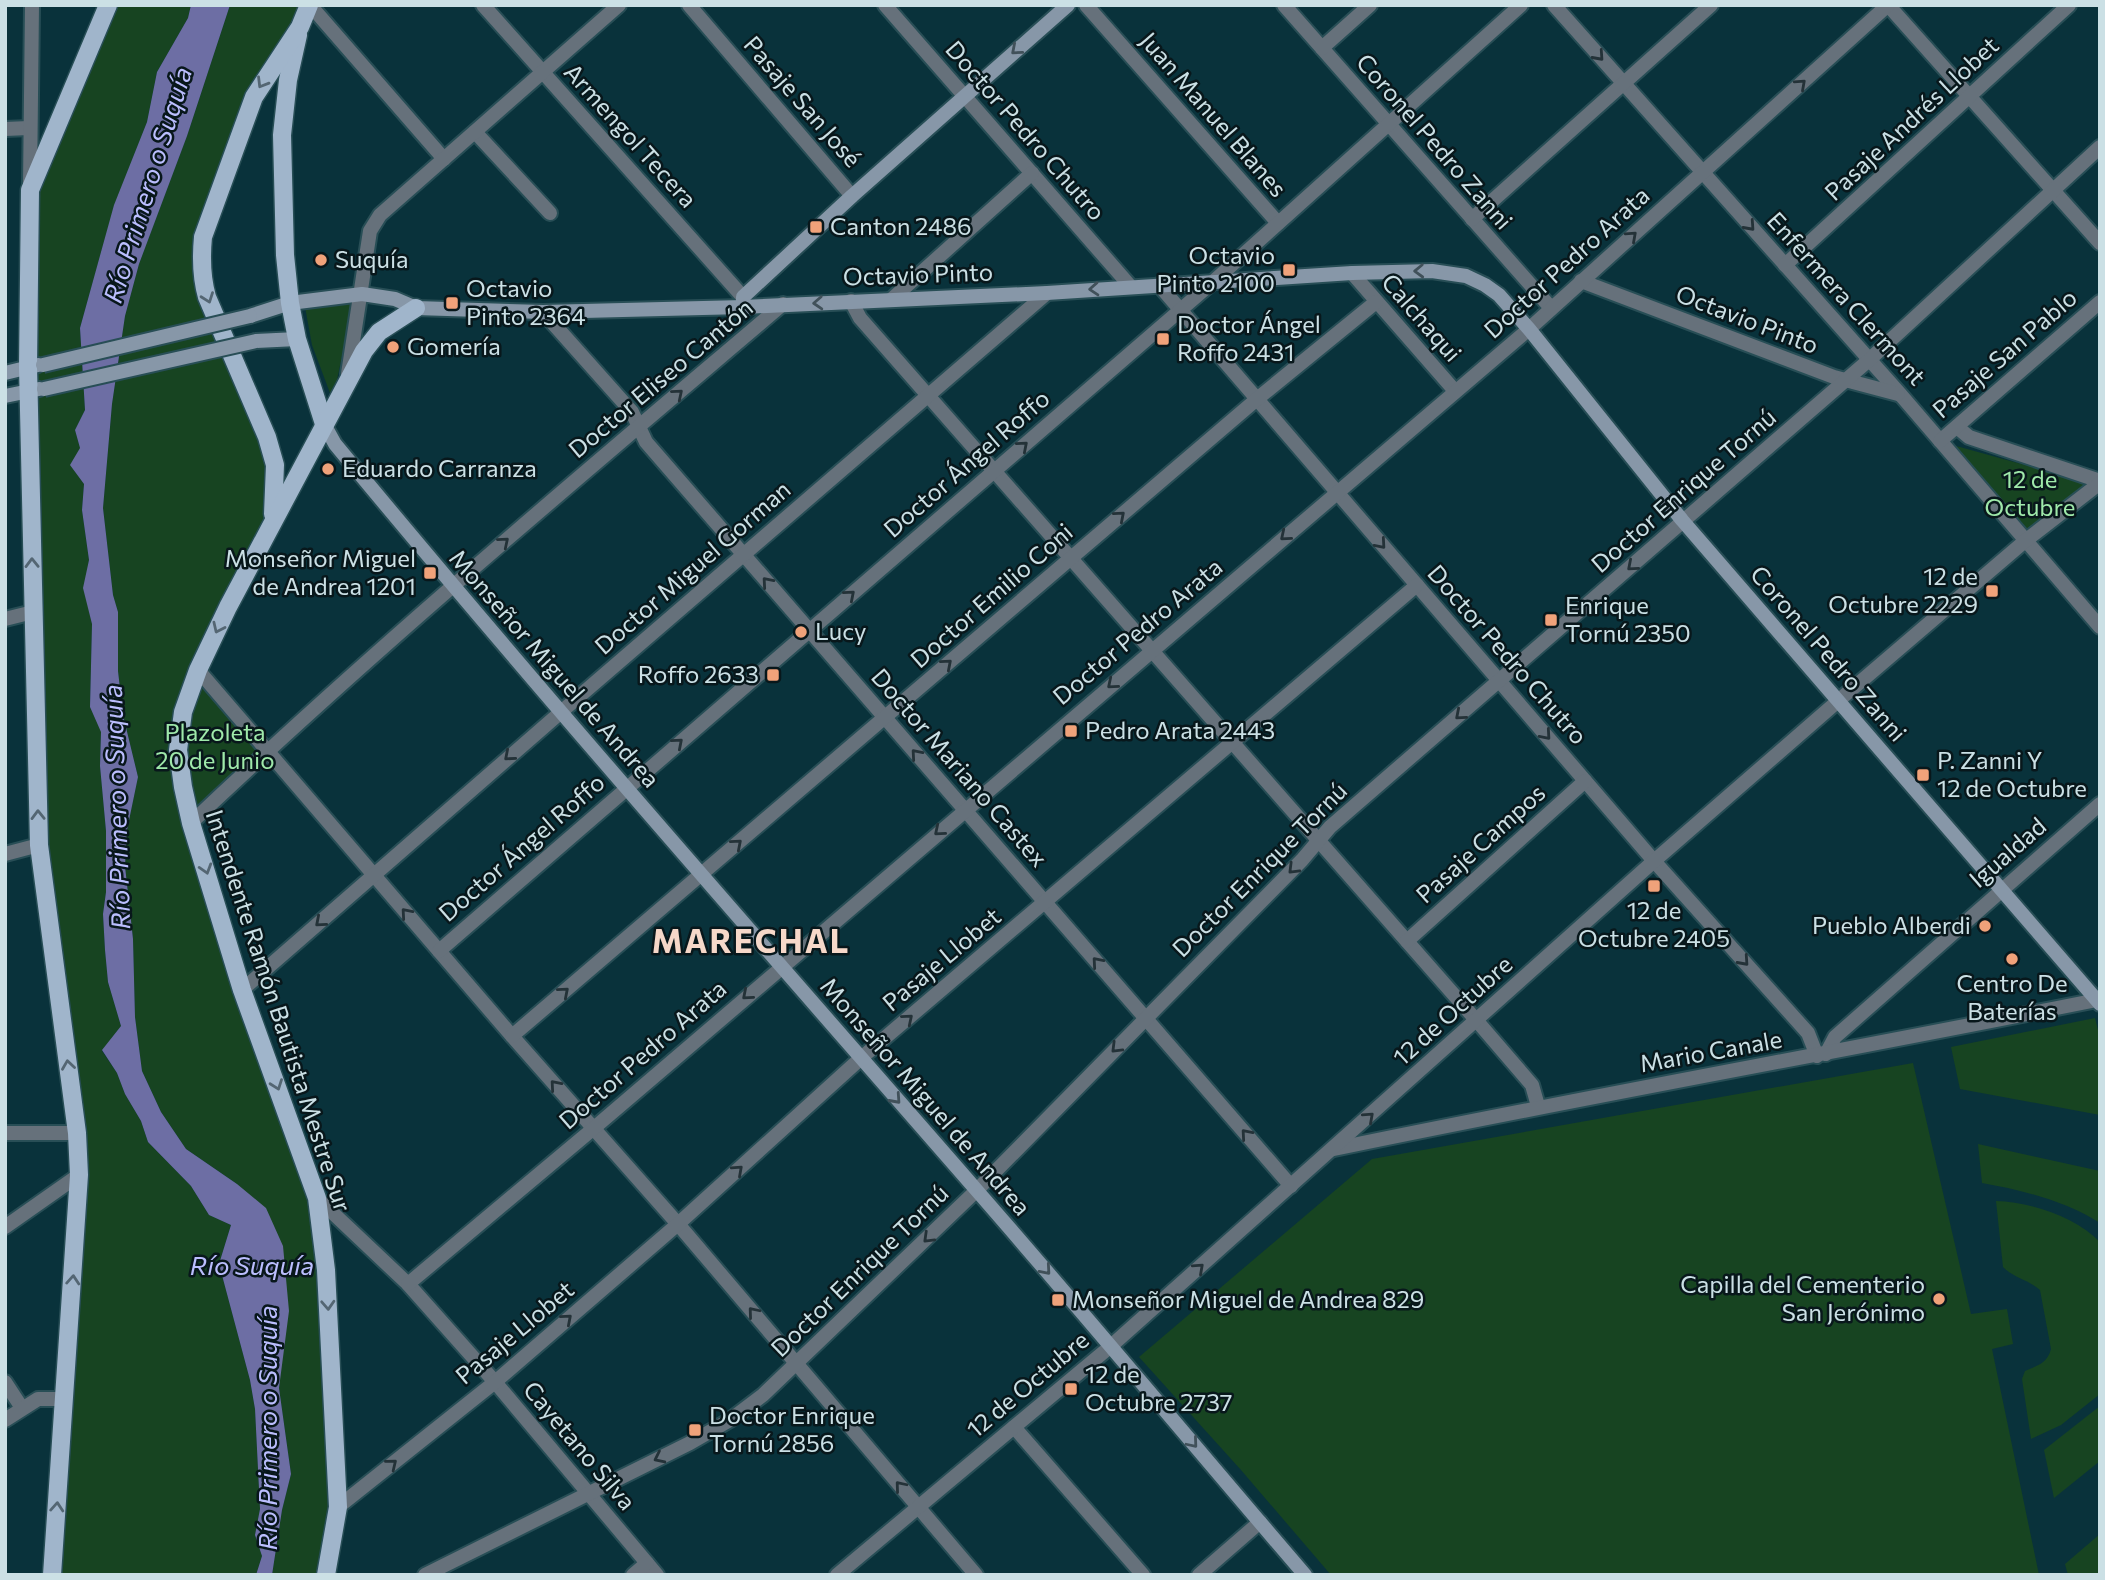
<svg xmlns="http://www.w3.org/2000/svg" width="2105" height="1580" font-family="Commissioner,sans-serif">
<style>
.green{fill:#174421}
.water{fill:#6d6ea4}
.lines{fill:none;stroke-linecap:round;stroke-linejoin:round}
.street-casing{stroke:#284e56;stroke-width:18}
.secondary-casing{stroke:#284e56;stroke-width:18}
.primary-casing{stroke:#284e56;stroke-width:21}
.street{stroke:#66717b;stroke-width:14}
.secondary{stroke:#8797a8;stroke-width:14}
.primary{stroke:#a0b5cb;stroke-width:18}
.secondary-bridge-casing{stroke:#284e56;stroke-width:18;stroke-linecap:butt}
.secondary-bridge{stroke:#8797a8;stroke-width:14}
.oneway{stroke:#41515a}
.oneway2{stroke:#243238}
.oneway3{stroke:#546673}
.poi-dot{fill:#f0a27a;stroke:#08171b;stroke-width:2.5}
.labels{text-anchor:middle;stroke-width:5;stroke-linejoin:round;paint-order:stroke}
.street-label{font-size:24px;fill:#cbe0e5;stroke:#08171b}
.poi-label{font-size:24px;fill:#cbe0e5;stroke:#08171b;text-anchor:start}
.park-label{font-size:24px;fill:#9fe9aa;stroke:#08171b}
.water-label{font-size:26px;font-style:italic;fill:#bbbefe;stroke:#08171b}
.district-label{font-size:32px;font-weight:bold;letter-spacing:2px;fill:#f6d8c9;stroke:#08171b}
</style>
<rect width="100%" height="100%" fill="#09323b"/>
<g class="green">
<path d="M108 5H191L188 18 157 72 147 122 114 206 80 328 85 410 75 430 80 448 72 467 84 484 82 510 89 560 84 588 92 624 90 707 101 731 100 766 106 831V892L103 914 105 950 108 982 121 1026 102 1051 117 1073 125 1094 141 1121 148 1142 191 1186 209 1215 231 1225 219 1264 250 1380 255 1409 260 1509 255 1535 262 1556 256 1575H52L78 1202 39 845 30 190Z"/>
<path d="M230 5H309L263 81 201 260 267 437 273 525 183 712V787L317 1198 338 1507 326 1575H272L282 1510 291 1474 279 1388 282 1354 237 1184 186 1149 161 1112 142 1071 135 1017 133 939 125 866 127 830 138 777 123 715 118 671V612L113 595 103 508 112 404 125 316 139 264 187 136Z"/>
<path d="M353 302 337 380 330 393 312 345 305 307Z"/>
<path d="M1949 444 2087 482 2027 534Z"/>
<path d="M200 681 258 750 193 809 184 749 188 718Z"/>
<path d="M2095 1018 2100 1038V1115L1960 1089 1951 1047Z"/>
<path d="M1913 1063 1971 1314 2007 1309 2013 1344 1992 1349 2039 1575H1331L1241 1470 1139 1357 1372 1159Z"/>
<path d="M1978 1144 2100 1171V1223C2065 1201 2022 1190 1982 1183Z"/>
<path d="M1996 1201C2031 1202 2076 1217 2100 1242V1394L2061 1425 2031 1439 2022 1379 2025 1371C2038 1365 2047 1364 2051 1349L2040 1290C2029 1280 2014 1278 2003 1267Z"/>
<path d="M2100 1406V1461L2054 1498 2044 1450Z"/>
<path d="M2100 1534V1575H2068L2065 1564Z"/>
</g>
<path class="water" d="M191 5H230L187 136 139 264 125 316 112 404 103 508 113 595 118 612V671L123 715 138 777 127 830 125 866 133 939 135 1017 142 1071 161 1112 186 1149 237 1184 266 1208 283 1246 289 1311 279 1388 291 1474 282 1510 272 1575H256L262 1556 255 1535 260 1509 255 1409 250 1380 219 1264 231 1225 209 1215 191 1186 148 1142 141 1121 125 1094 117 1073 102 1050 121 1026 108 982 105 950 103 914 106 892V831L100 766 101 732 90 707 92 624 83 588 89 560 82 510 84 484 70 465 80 448 75 430 85 410 80 328 114 205 147 122 157 72 188 18Z"/>
<g class="lines">
<defs>
<g id="street">
<path d="M310 5 444 159"/>
<path d="M483 5 743 297"/>
<path d="M689 5 852 196"/>
<path d="M885 5 1131 287"/>
<path d="M1086 5 1278 223"/>
<path d="M1284 5 1551 308"/>
<path d="M1554 5 1900 394 2100 627"/>
<path d="M1888 5 2100 243"/>
<path d="M1322 48 1370 5"/>
<path d="M5 129 29 128"/>
<path d="M475 132 550 213"/>
<path d="M30 186 32 5"/>
<path d="M1472 219 1711 5"/>
<path d="M1785 265 2069 5"/>
<path d="M1352 273 1455 391"/>
<path d="M1581 281 1834 377 1898 394"/>
<path d="M1159 285 1654 861 1808 1033 1817 1056"/>
<path d="M892 299 1032 173"/>
<path d="M851 301 860 318 1477 1021 1532 1085 1538 1106"/>
<path d="M543 312 632 412 646 442 1291 1186"/>
<path d="M348 374 370 231 380 215 619 5"/>
<path d="M1957 427 1969 437 2100 481"/>
<path d="M1940 441 2100 302"/>
<path d="M5 619 33 612"/>
<path d="M198 670 512 1036 678 1224 976 1575"/>
<path d="M191 823C382 642 583 474 783 304"/>
<path d="M5 854 39 845"/>
<path d="M1407 941 1585 781"/>
<path d="M439 951 1214 281 1521 5"/>
<path d="M242 990 561 712 1047 293"/>
<path d="M512 1036 1257 399 1376 302"/>
<path d="M1826 1054 1835 1037 2100 804"/>
<path d="M5 1133H77"/>
<path d="M1334 1149C1588 1096 1843 1051 2097 1000"/>
<path d="M317 1198 408 1284 495 1382 657 1575"/>
<path d="M5 1227 79 1175"/>
<path d="M408 1284 594 1128 1529 329 1888 5"/>
<path d="M5 1382 22 1408"/>
<path d="M5 1420 38 1399H64"/>
<path d="M1014 1427 1143 1575"/>
<path d="M338 1507 495 1382 678 1224 860 1059 1417 585"/>
<path d="M425 1575 690 1443 730 1420 763 1395 977 1190 1302 860 1330 827 1869 360 2100 147"/>
<path d="M633 1575 647 1563"/>
<path d="M837 1575 1111 1346 1654 861 1838 701 2025 541 2100 483"/>
<path d="M1199 1575 1260 1522"/>
</g>
<g id="secondary">
<path d="M743 307V297L852 196 1068 5"/>
<path d="M250 316 290 303 362 294 395 299 416 308 543 312 743 307 1047 293 1352 273 1432 271 1466 276 1485 285 1499 295 1529 329 1682 520 2100 1004"/>
<path d="M256 341 297 339"/>
<path d="M5 373 38 365"/>
<path d="M5 396 39 389"/>
<path d="M324 424 335 444C545 698 763 945 979 1193 1089 1319 1196 1448 1305 1575"/>
</g>
<g id="primary">
<path d="M298 35 288 80 282 135 285 255 290 303 297 339 324 424"/>
<path d="M273 514 275 465 267 437 207 297C201 276 201 258 203 237L254 97 300 27 309 5"/>
<path d="M52 1575 79 1175 77 1133 39 845 28 367 30 190 108 5"/>
<path d="M326 1575 338 1507 326 1270 317 1198 242 990 191 823 183 787 178 750 183 712 198 670 228 607 364 351 379 332 416 308"/>
</g>
</defs>
<use href="#street" class="street-casing"/>
<use href="#secondary" class="secondary-casing"/>
<use href="#primary" class="primary-casing"/>
<use href="#street" class="street"/>
<use href="#secondary" class="secondary"/>
<use href="#primary" class="primary"/>
<defs>
<g id="secondary-bridge">
<path d="M43 365 250 316"/>
<path d="M44 389 256 341"/>
</g>
</defs>
<use href="#secondary-bridge" class="secondary-bridge-casing"/>
<use href="#secondary-bridge" class="secondary-bridge"/>
</g>
<defs><path id="oneway-chevron" d="M-2-3.5L2.5 0L-2 3.5" fill="none" stroke-width="1.6" stroke-linecap="round" stroke-linejoin="round" transform="scale(1.75)"/></defs>
<g class="oneway">
<use href="#oneway-chevron" transform="translate(1016 50) rotate(139)"/>
<use href="#oneway-chevron" transform="translate(1419 271) rotate(178)"/>
<use href="#oneway-chevron" transform="translate(1094 289) rotate(176)"/>
<use href="#oneway-chevron" transform="translate(818 303) rotate(177)"/>
<use href="#oneway-chevron" transform="translate(896 1099) rotate(48)"/>
<use href="#oneway-chevron" transform="translate(1046 1270) rotate(49)"/>
<use href="#oneway-chevron" transform="translate(1193 1443) rotate(50)"/>
</g>
<g class="oneway2">
<use href="#oneway-chevron" transform="translate(1599 56) rotate(48)"/>
<use href="#oneway-chevron" transform="translate(1801 84) rotate(-42)"/>
<use href="#oneway-chevron" transform="translate(1750 226) rotate(48)"/>
<use href="#oneway-chevron" transform="translate(1632 236) rotate(-42)"/>
<use href="#oneway-chevron" transform="translate(678 394) rotate(-40)"/>
<use href="#oneway-chevron" transform="translate(1023 446) rotate(-41)"/>
<use href="#oneway-chevron" transform="translate(1120 516) rotate(-41)"/>
<use href="#oneway-chevron" transform="translate(1285 536) rotate(140)"/>
<use href="#oneway-chevron" transform="translate(504 542) rotate(-40)"/>
<use href="#oneway-chevron" transform="translate(1381 544) rotate(49)"/>
<use href="#oneway-chevron" transform="translate(1632 566) rotate(139)"/>
<use href="#oneway-chevron" transform="translate(767 582) rotate(-131)"/>
<use href="#oneway-chevron" transform="translate(850 595) rotate(-41)"/>
<use href="#oneway-chevron" transform="translate(947 664) rotate(-41)"/>
<use href="#oneway-chevron" transform="translate(1112 684) rotate(140)"/>
<use href="#oneway-chevron" transform="translate(1460 715) rotate(139)"/>
<use href="#oneway-chevron" transform="translate(1546 735) rotate(49)"/>
<use href="#oneway-chevron" transform="translate(678 743) rotate(-41)"/>
<use href="#oneway-chevron" transform="translate(916 754) rotate(-131)"/>
<use href="#oneway-chevron" transform="translate(509 756) rotate(139)"/>
<use href="#oneway-chevron" transform="translate(939 831) rotate(140)"/>
<use href="#oneway-chevron" transform="translate(737 844) rotate(-41)"/>
<use href="#oneway-chevron" transform="translate(1293 869) rotate(135)"/>
<use href="#oneway-chevron" transform="translate(406 913) rotate(-131)"/>
<use href="#oneway-chevron" transform="translate(320 922) rotate(139)"/>
<use href="#oneway-chevron" transform="translate(1744 961) rotate(48)"/>
<use href="#oneway-chevron" transform="translate(1097 962) rotate(-131)"/>
<use href="#oneway-chevron" transform="translate(564 992) rotate(-41)"/>
<use href="#oneway-chevron" transform="translate(747 995) rotate(139)"/>
<use href="#oneway-chevron" transform="translate(908 1019) rotate(-40)"/>
<use href="#oneway-chevron" transform="translate(1116 1048) rotate(135)"/>
<use href="#oneway-chevron" transform="translate(555 1085) rotate(-131)"/>
<use href="#oneway-chevron" transform="translate(1369 1117) rotate(-42)"/>
<use href="#oneway-chevron" transform="translate(1246 1134) rotate(-131)"/>
<use href="#oneway-chevron" transform="translate(738 1170) rotate(-42)"/>
<use href="#oneway-chevron" transform="translate(928 1238) rotate(136)"/>
<use href="#oneway-chevron" transform="translate(1199 1268) rotate(-42)"/>
<use href="#oneway-chevron" transform="translate(753 1312) rotate(-130)"/>
<use href="#oneway-chevron" transform="translate(567 1319) rotate(-41)"/>
<use href="#oneway-chevron" transform="translate(659 1458) rotate(154)"/>
<use href="#oneway-chevron" transform="translate(392 1464) rotate(-39)"/>
<use href="#oneway-chevron" transform="translate(900 1486) rotate(-130)"/>
</g>
<g class="oneway3">
<use href="#oneway-chevron" transform="translate(262 83) rotate(121)"/>
<use href="#oneway-chevron" transform="translate(208 298) rotate(70)"/>
<use href="#oneway-chevron" transform="translate(32 563) rotate(-91)"/>
<use href="#oneway-chevron" transform="translate(218 628) rotate(115)"/>
<use href="#oneway-chevron" transform="translate(38 815) rotate(-91)"/>
<use href="#oneway-chevron" transform="translate(206 869) rotate(73)"/>
<use href="#oneway-chevron" transform="translate(68 1065) rotate(-98)"/>
<use href="#oneway-chevron" transform="translate(277 1085) rotate(70)"/>
<use href="#oneway-chevron" transform="translate(73 1280) rotate(-86)"/>
<use href="#oneway-chevron" transform="translate(328 1305) rotate(87)"/>
<use href="#oneway-chevron" transform="translate(57 1507) rotate(-86)"/>
</g>
<g class="poi-dot">
<rect x="809" y="220" width="14" height="14" rx="3.5"/>
<circle cx="321" cy="260" r="7"/>
<rect x="1282" y="263" width="14" height="14" rx="3.5"/>
<rect x="445" y="296" width="14" height="14" rx="3.5"/>
<rect x="1156" y="332" width="14" height="14" rx="3.5"/>
<circle cx="393" cy="347" r="7"/>
<circle cx="328" cy="469" r="7"/>
<rect x="423" y="566" width="14" height="14" rx="3.5"/>
<rect x="1985" y="584" width="14" height="14" rx="3.5"/>
<rect x="1544" y="613" width="14" height="14" rx="3.5"/>
<circle cx="801" cy="632" r="7"/>
<rect x="766" y="668" width="14" height="14" rx="3.5"/>
<rect x="1064" y="724" width="14" height="14" rx="3.5"/>
<rect x="1916" y="768" width="14" height="14" rx="3.5"/>
<rect x="1647" y="879" width="14" height="14" rx="3.5"/>
<circle cx="1985" cy="926" r="7"/>
<circle cx="2012" cy="959" r="7"/>
<circle cx="1939" cy="1299" r="7"/>
<rect x="1051" y="1293" width="14" height="14" rx="3.5"/>
<rect x="1064" y="1382" width="14" height="14" rx="3.5"/>
<rect x="688" y="1423" width="14" height="14" rx="3.5"/>
</g>
<g class="labels">
<g class="street-label">
<text transform="translate(802 102) rotate(49)" y="8">Pasaje San José</text>
<text transform="translate(1213 115) rotate(49)" y="8">Juan Manuel Blanes</text>
<text transform="translate(1912 119) rotate(-43)" y="8">Pasaje Andrés Llobet</text>
<text transform="translate(1025 131) rotate(49)" y="8">Doctor Pedro Chutro</text>
<text transform="translate(630 136) rotate(48)" y="8">Armengol Tecera</text>
<text transform="translate(1434 142) rotate(49)" y="8">Coronel Pedro Zanni</text>
<text transform="translate(1567 263) rotate(-42)" y="8">Doctor Pedro Arata</text>
<text transform="translate(918 275) rotate(-2)" y="8">Octavio Pinto</text>
<text transform="translate(1846 299) rotate(48)" y="8">Enfermera Clermont</text>
<text transform="translate(1421 318) rotate(49)" y="8">Calchaqui</text>
<text transform="translate(1747 320) rotate(21)" y="8">Octavio Pinto</text>
<text transform="translate(2005 354) rotate(-41)" y="8">Pasaje San Pablo</text>
<text transform="translate(661 379) rotate(-40)" y="8">Doctor Eliseo Cantón</text>
<text transform="translate(967 464) rotate(-41)" y="8">Doctor Ángel Roffo</text>
<text transform="translate(1684 491) rotate(-41)" y="8">Doctor Enrique Tornú</text>
<text transform="translate(693 568) rotate(-41)" y="8">Doctor Miguel Gorman</text>
<text transform="translate(992 596) rotate(-41)" y="8">Doctor Emilio Coni</text>
<text transform="translate(1138 632) rotate(-40)" y="8">Doctor Pedro Arata</text>
<text transform="translate(1828 654) rotate(49)" y="8">Coronel Pedro Zanni</text>
<text transform="translate(1507 655) rotate(49)" y="8">Doctor Pedro Chutro</text>
<text transform="translate(554 669) rotate(49)" y="8">Monseñor Miguel de Andrea</text>
<text transform="translate(959 768) rotate(49)" y="8">Doctor Mariano Castex</text>
<text transform="translate(1481 844) rotate(-42)" y="8">Pasaje Campos</text>
<text transform="translate(522 848) rotate(-41)" y="8">Doctor Ángel Roffo</text>
<text transform="translate(2008 853) rotate(-41)" y="8">Igualdad</text>
<text transform="translate(1260 870) rotate(-45)" y="8">Doctor Enrique Tornú</text>
<text transform="translate(942 960) rotate(-40)" y="8">Pasaje Llobet</text>
<text transform="translate(278 1011) rotate(72)" y="8">Intendente Ramón Bautista Mestre Sur</text>
<text transform="translate(1453 1011) rotate(-42)" y="8">12 de Octubre</text>
<text transform="translate(1711 1052) rotate(-10)" y="8">Mario Canale</text>
<text transform="translate(643 1055) rotate(-41)" y="8">Doctor Pedro Arata</text>
<text transform="translate(925 1097) rotate(49)" y="8">Monseñor Miguel de Andrea</text>
<text transform="translate(860 1271) rotate(-44)" y="8">Doctor Enrique Tornú</text>
<text transform="translate(515 1333) rotate(-40)" y="8">Pasaje Llobet</text>
<text transform="translate(1028 1385) rotate(-40)" y="8">12 de Octubre</text>
<text transform="translate(579 1446) rotate(50)" y="8">Cayetano Silva</text>
</g>
<g class="poi-label">
<text x="830" y="235">Canton 2486</text>
<text x="1275" y="264" text-anchor="end">Octavio<tspan x="1275" dy="28">Pinto 2100</tspan></text>
<text x="335" y="268">Suquía</text>
<text x="466" y="297">Octavio<tspan x="466" dy="28">Pinto 2364</tspan></text>
<text x="1177" y="333">Doctor Ángel<tspan x="1177" dy="28">Roffo 2431</tspan></text>
<text x="407" y="355">Gomería</text>
<text x="342" y="477">Eduardo Carranza</text>
<text x="416" y="567" text-anchor="end">Monseñor Miguel<tspan x="416" dy="28">de Andrea 1201</tspan></text>
<text x="1978" y="585" text-anchor="end">12 de<tspan x="1978" dy="28">Octubre 2229</tspan></text>
<text x="1565" y="614">Enrique<tspan x="1565" dy="28">Tornú 2350</tspan></text>
<text x="815" y="640">Lucy</text>
<text x="759" y="683" text-anchor="end">Roffo 2633</text>
<text x="1085" y="739">Pedro Arata 2443</text>
<text x="1937" y="769">P. Zanni Y<tspan x="1937" dy="28">12 de Octubre</tspan></text>
<text x="1654" y="919" text-anchor="middle">12 de<tspan x="1654" dy="28">Octubre 2405</tspan></text>
<text x="1971" y="934" text-anchor="end">Pueblo Alberdi</text>
<text x="2012" y="992" text-anchor="middle">Centro De<tspan x="2012" dy="28">Baterías</tspan></text>
<text x="1925" y="1293" text-anchor="end">Capilla del Cementerio<tspan x="1925" dy="28">San Jerónimo</tspan></text>
<text x="1072" y="1308">Monseñor Miguel de Andrea 829</text>
<text x="1085" y="1383">12 de<tspan x="1085" dy="28">Octubre 2737</tspan></text>
<text x="709" y="1424">Doctor Enrique<tspan x="709" dy="28">Tornú 2856</tspan></text>
</g>
<g class="park-label">
<text x="2030" y="488">12 de<tspan x="2030" dy="28">Octubre</tspan></text>
<text x="215" y="741">Plazoleta<tspan x="215" dy="28">20 de Junio</tspan></text>
</g>
<g class="water-label">
<text transform="translate(148 185) rotate(-73)" y="9">Río Primero o Suquía</text>
<text transform="translate(117 807) rotate(-92)" y="9">Río Primero o Suquía</text>
<text x="252" y="1275">Río Suquía</text>
<text transform="translate(268 1428) rotate(-90)" y="9">Río Primero o Suquía</text>
</g>
<g class="district-label">
<text x="751" y="953">MARECHAL</text>
</g>
</g>
<rect width="2105" height="1580" fill="none" stroke="#cbe0e5" stroke-width="14"/>
</svg>
